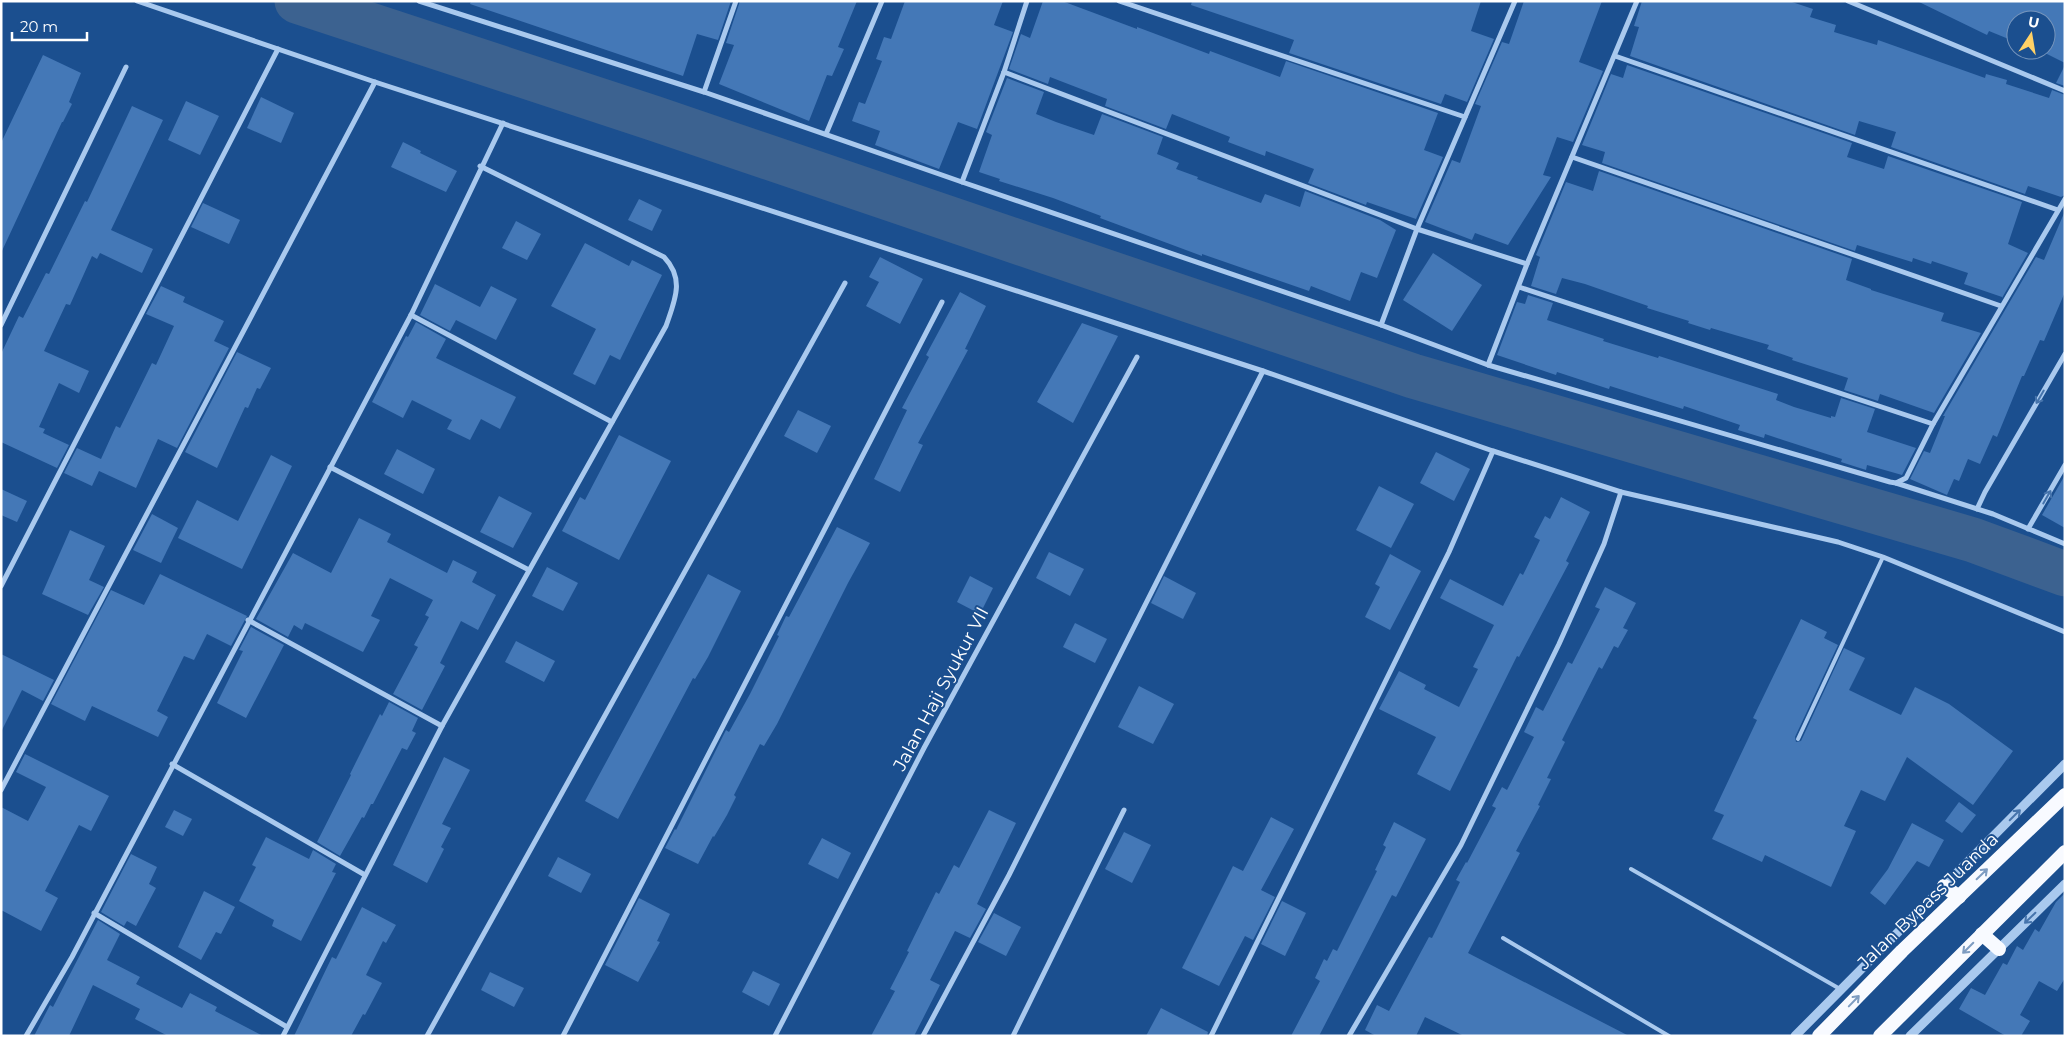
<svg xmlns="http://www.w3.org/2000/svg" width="2066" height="1037" font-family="Montserrat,sans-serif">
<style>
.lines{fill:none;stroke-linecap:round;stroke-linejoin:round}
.river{stroke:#3c6290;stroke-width:45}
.building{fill:#4478b7}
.service{stroke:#a9c9ee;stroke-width:4}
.minor{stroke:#a9c9ee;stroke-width:5}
.tertiary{stroke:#a9c9ee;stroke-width:9}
.trunk{stroke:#f8faff;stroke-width:14}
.oneway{stroke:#4674ac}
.oneway2{stroke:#7e9cc1}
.labels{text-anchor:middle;stroke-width:4;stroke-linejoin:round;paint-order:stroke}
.street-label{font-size:18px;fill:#fff;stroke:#1b4f8f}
</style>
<rect width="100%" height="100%" fill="#1b4f8f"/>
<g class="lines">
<path class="river" d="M297 1 653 118 1413 376 1973 540 2065 574"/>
</g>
<g class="building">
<path d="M471 1H731L718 40 697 34 683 76 470 4Z"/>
<path d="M740 1H857L838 47 844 49 832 76 827 75 809 121 719 84 734 45 726 43Z"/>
<path d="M905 1H1003L994 25 1013 32 977 129 958 122 939 169 875 145 880 131 852 121 859 102 865 104 882 61 876 59 884 37 891 39Z"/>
<path d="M1043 1H1062L1137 29V27L1209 54 1210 51 1280 77 1286 61 1438 113 1424 150 1443 157 1416 219 1367 202 1366 205 1308 183 1314 169 1266 151 1265 156 1228 142 1230 137 1172 114 1166 129 1105 106 1107 99 1050 77 1048 84 1009 69 1021 34 1030 38Z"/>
<path d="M1192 1H1481L1471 31 1494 39 1467 102 1445 94 1441 104 1289 53 1294 40 1191 5Z"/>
<path d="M1524 1H1602L1579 62 1603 71 1573 142 1557 137 1543 175 1551 177 1508 245 1475 233 1472 240 1425 222 1452 160 1460 163 1481 106 1475 104 1502 42 1509 44Z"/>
<path d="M1642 1H1789L1813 9 1810 17 1836 25 1834 32 1877 45 1878 40 1985 78 1986 74 2007 80 2006 84 2049 98 2052 90 2065 95V195L2061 197 2028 186 2025 194 1891 147 1896 132 1859 121 1855 135 1630 56 1639 27 1634 26Z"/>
<path d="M1917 1H2065V63L2039 50H2046V20H2016V39L2012 37 2011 40 1989 31 1987 35Z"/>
<path d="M43 55 81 73 69 102 72 104 63 122H62L1 253V143Z"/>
<path d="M1627 65 1852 143 1847 157 1884 169 1888 156 2022 202 2008 244 2028 253 2002 298V297L1964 284 1968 273 1932 261 1931 264 1913 258 1912 262 1857 245 1855 251 1602 163 1605 152 1582 145 1611 74 1623 78Z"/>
<path d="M2065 65V86L2056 83Z"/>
<path d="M1007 78 1044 92 1036 114 1056 122 1094 135 1102 114 1163 137 1157 154 1179 163 1176 169 1198 177 1197 179 1261 203 1265 194 1300 207 1305 191 1380 220 1396 230 1377 278 1361 272 1350 301 1311 286 1309 291 1202 254V256L1100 218 1101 216 1053 198 999 181 1000 179 979 172 992 135 986 132Z"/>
<path d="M261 97 294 113 281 143 247 128Z"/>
<path d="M186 101 219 116 200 155 168 140Z"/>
<path d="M132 106 163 120 111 230 153 249 142 273 100 253 97 259 92 256 70 305 66 304 44 351 89 371 79 393 59 383 39 427 45 429 43 433 69 445 57 468 1 442V354L19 316 23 318 46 273 49 274 85 201 87 202Z"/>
<path d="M403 142 421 151 420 153 457 171 446 192 391 167Z"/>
<path d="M1599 171 1852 259 1846 280 1871 289V290L1944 313 1941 321 1981 333 1934 413 1880 394 1878 401 1844 390 1848 378 1792 360 1793 358 1767 349 1769 345 1711 328 1710 330 1688 323 1689 321 1647 308 1648 306 1585 284 1562 278 1556 294 1531 286 1540 257 1536 255 1566 182 1593 191Z"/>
<path d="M639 199 662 210 652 231 628 220Z"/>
<path d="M203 203 240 220 229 244 191 227Z"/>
<path d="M2065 211V292L2044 341 2040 340 2024 376H2022L1997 437 1993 435 1980 464 1968 459 1959 481 1954 479 1947 495 1910 479 1924 451 1930 453 1945 416H1943L2036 257 2044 260Z"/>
<path d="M516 221 541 234 527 260 502 248Z"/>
<path d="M585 243 629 266 632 260 662 275 620 360 610 355 595 385 573 374 596 329 551 306Z"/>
<path d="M1433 253 1482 285 1452 331 1403 300Z"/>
<path d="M880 257 923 279 900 324 866 306 879 282 869 277Z"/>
<path d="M435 284 480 307 491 286 517 299 496 340 456 320 450 331 420 315Z"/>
<path d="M161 286 185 297 183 302 224 321 214 341 229 348 177 448 158 439 136 488 99 471 92 486 64 473 77 448 101 459 116 426 120 428 152 363 156 365 174 326 146 314Z"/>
<path d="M960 292 986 306 965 349 968 350 918 443 923 445 900 492 874 479 907 410 902 408 929 357 926 355Z"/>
<path d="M1528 295 1553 303 1547 320 1604 339 1603 341 1658 358 1659 356 1778 394 1776 400 1794 407 1831 418V416L1835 417 1841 398 1875 409 1867 432 1916 448 1902 475 1867 465 1866 470 1841 462 1842 459 1783 440 1765 434 1764 438 1738 430 1740 425 1684 406 1683 409 1610 386 1609 389 1557 372 1556 375 1497 355 1517 302 1525 304Z"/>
<path d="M416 322 446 339 436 358 516 397 500 429 481 419 470 440 447 429 452 420 412 400 403 418 372 402 406 336 408 337Z"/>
<path d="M1082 323 1118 336 1073 423 1037 402Z"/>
<path d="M237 352 271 368 260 389 257 388 248 408 245 407 217 468 185 452Z"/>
<path d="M798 410 831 426 817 453 784 436Z"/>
<path d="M619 435 671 461 619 560 562 531 580 497 585 500Z"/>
<path d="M397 449 435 469 423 494 384 474Z"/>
<path d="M1436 452 1470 469 1454 501 1420 483Z"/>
<path d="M271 455 292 466 242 569 178 538 197 500 238 521Z"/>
<path d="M2065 475V528L2042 515Z"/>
<path d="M1379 486 1414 504 1391 548 1356 530Z"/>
<path d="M1 489 27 501 17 522 1 515Z"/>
<path d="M499 496 532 513 513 548 480 532Z"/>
<path d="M1561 497 1590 512 1566 561 1569 563 1519 657 1517 656 1450 791 1417 774 1436 737 1379 709 1399 671 1426 685 1424 689 1459 707 1478 669 1473 667 1494 625 1440 598 1450 579 1503 606 1520 573 1523 575 1540 540 1534 537 1545 516 1550 519Z"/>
<path d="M152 514 178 528 161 563 133 550Z"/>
<path d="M359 518 391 534 387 542 447 573 453 560 477 572 472 582 496 595 478 630 461 621 440 663 445 666 422 710 393 694 418 647 414 645 429 617 425 615 433 600 390 578 371 616 380 620 363 652 305 623 302 630 294 625 288 637 256 619 293 553 331 573Z"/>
<path d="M837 527 870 543 848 583 777 724 764 746 760 744 734 795 736 797 727 815 714 837 713 836 698 864 665 848 675 829 676 830 726 730 729 732 750 694 779 636 777 635 786 616 789 617Z"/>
<path d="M70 530 105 546 89 580 104 587 88 615 42 594Z"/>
<path d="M1049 552 1084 569 1070 596 1036 578Z"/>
<path d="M1390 554 1421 571 1390 630 1365 617 1380 587 1375 584Z"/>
<path d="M547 567 578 583 563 611 532 596Z"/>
<path d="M160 574 247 616 231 646 207 634 194 660 184 656 157 711 168 717 158 737 92 706 85 721 51 704 111 590 144 605Z"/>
<path d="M708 574 741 591 708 657 695 679 693 678 618 819 585 801Z"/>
<path d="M970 576 993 588 980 614 957 602Z"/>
<path d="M1164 576 1196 593 1183 619 1151 603Z"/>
<path d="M1605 587 1636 603 1623 628 1628 630 1618 648 1614 646 1602 669 1599 667 1570 724 1562 740 1565 742 1547 778 1551 779 1538 805 1540 806 1516 851 1520 853 1468 953 1629 1036H1464L1425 1017 1416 1036H1376L1365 1030 1377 1005 1389 1011 1429 937 1432 938 1460 882 1456 880 1466 862 1467 863 1496 808 1492 806 1502 787 1507 790 1534 737 1524 732 1536 707 1543 711 1568 662 1572 664 1600 609 1595 607Z"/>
<path d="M1801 619 1827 632 1824 638 1838 645 1795 737 1796 742 1801 741 1844 648 1865 658 1849 690 1901 715 1915 687 1949 704 2013 751 1973 805 1907 757 1885 801 1861 790 1844 826 1856 831 1831 887 1765 855 1762 862 1712 839 1724 815 1714 811 1757 720 1753 718Z"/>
<path d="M1075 623 1107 639 1095 663 1063 647Z"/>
<path d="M251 627 284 645 246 718 217 703 243 651 239 650Z"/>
<path d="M516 641 555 661 544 682 505 662Z"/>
<path d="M1 654 54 680 43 701 22 690 1 732Z"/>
<path d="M1139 686 1174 704 1153 744 1118 727Z"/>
<path d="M389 702 418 718 412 731 416 733 407 750 402 748 373 804H371L364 818 362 817 340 856 317 842 351 775 350 774 380 714 382 716Z"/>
<path d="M25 754 109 796 91 831 79 825 45 891 58 898 41 931 1 910V807L28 821 46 787 16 772Z"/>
<path d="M444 757 470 770 442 824 451 828 441 847 444 849 427 883 393 865Z"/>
<path d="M1959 802 1976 815 1962 833 1945 821Z"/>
<path d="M174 810 192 819 183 836 165 827Z"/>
<path d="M989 810 1016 823 977 904 986 909 970 938 955 931 930 980 940 985 914 1036H871L895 991 890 989 909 952 907 951 936 892 939 894 954 865 959 868Z"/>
<path d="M1271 817 1294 829 1261 890 1275 897 1253 940 1245 936 1219 986 1182 968 1233 866 1243 871Z"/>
<path d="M1394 822 1426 839 1396 897 1392 895 1319 1036H1291L1320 981 1315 978 1324 959 1327 961 1333 949 1337 951 1377 871 1375 870 1386 847 1383 845Z"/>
<path d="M1912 823 1944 840 1929 867 1917 861 1885 905 1870 893 1888 869Z"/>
<path d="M1124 832 1151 845 1132 883 1105 869Z"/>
<path d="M266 837 309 859 313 850 336 864 332 872 336 873 301 941 272 926 274 920 239 901 256 867 252 865Z"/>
<path d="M822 838 851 853 838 879 808 864Z"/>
<path d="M131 854 157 867 149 884 156 888 136 926 127 921 124 926 101 912Z"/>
<path d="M558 857 591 874 581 893 548 876Z"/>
<path d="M204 891 235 907 221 934 216 932 201 960 178 947Z"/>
<path d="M2065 893V978L2057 991 2039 981 2020 1015 2030 1021 2021 1036H2006L1959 1009 1971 988 1985 995 2003 963 2007 965 2017 946 2023 950 2035 929 2039 932 2056 902Z"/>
<path d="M639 898 670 914 657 941 660 942 638 982 605 965Z"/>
<path d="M1282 901 1306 913 1285 956 1261 944Z"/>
<path d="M362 907 396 925 386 943 383 941 366 975 382 983 365 1015 363 1014 351 1036H294L332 957 336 959Z"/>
<path d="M994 913 1021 927 1006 956 978 942Z"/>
<path d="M98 920 120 934 107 960 140 977 136 984 182 1008 190 993 217 1007 215 1011 263 1036H168L135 1019 140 1009 93 985 69 1036H34L50 1005 53 1007Z"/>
<path d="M753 971 780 984 769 1006 742 992Z"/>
<path d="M490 972 524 988 514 1007 481 990Z"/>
<path d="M1161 1008 1208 1032 1207 1036H1146Z"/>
</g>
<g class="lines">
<g class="service">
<path d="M1798 739 1883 557"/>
<path d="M1631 869 1840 989"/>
<path d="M1503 938 1669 1036"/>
</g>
<g class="minor">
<path d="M137 1 375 82 1263 371 1493 451 1621 492 1838 542 1883 557 2065 632"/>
<path d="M419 1 704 92 962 182 1381 325 1488 365 1890 482 1896 483 1906 478 1933 424"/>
<path d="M1119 1 1465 117"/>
<path d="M1848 1 2065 91"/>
<path d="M1615 56 2058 210"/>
<path d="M1004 72 1417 229 1527 264"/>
<path d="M704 92 736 1"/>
<path d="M826 134 882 1"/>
<path d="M1572 157 2001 306"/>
<path d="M962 182 1004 72 1027 1"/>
<path d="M1519 287 1933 424 2065 199"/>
<path d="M411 315 612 422"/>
<path d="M1 325 126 67"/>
<path d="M1381 325 1417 229 1515 1"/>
<path d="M1488 365 1527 264 1637 1"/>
<path d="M330 467 529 570"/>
<path d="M1896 483 1993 514 2065 544"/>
<path d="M1977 509 1985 492 2065 354"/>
<path d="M2028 529 2065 465"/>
<path d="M1 586 278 49"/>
<path d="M248 620 442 726"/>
<path d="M172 764 365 875"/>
<path d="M1 790 375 82"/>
<path d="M94 913 287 1027"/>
<path d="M26 1036 72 957 411 315 503 123"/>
<path d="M283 1036 442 726 666 326C675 300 685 279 664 257L480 166"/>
<path d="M427 1036 845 283"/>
<path d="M563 1036 942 302"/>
<path d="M775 1036 924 748 1137 357"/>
<path d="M923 1036 1009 875 1263 371"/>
<path d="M1013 1036 1124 810"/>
<path d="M1211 1036 1449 552 1493 451"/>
<path d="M1349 1036 1461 845 1559 644 1604 544 1621 492"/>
</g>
<g class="tertiary">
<path d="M1795 1036 2065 764"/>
<path d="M1910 1036 2065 884"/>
</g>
<g class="trunk">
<path d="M1944 886 1959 897"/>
<path d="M1982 934 1999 949"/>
<path d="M1819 1036 1902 951 2065 795"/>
<path d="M1880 1036 2065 852"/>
</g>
</g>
<defs><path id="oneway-shaft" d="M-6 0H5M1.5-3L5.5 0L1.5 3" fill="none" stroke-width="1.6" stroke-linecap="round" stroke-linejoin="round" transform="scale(1.25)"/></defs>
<g class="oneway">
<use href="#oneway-shaft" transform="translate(2040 397) rotate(120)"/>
<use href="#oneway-shaft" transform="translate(2047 497) rotate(-60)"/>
<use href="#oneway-shaft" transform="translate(2015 815) rotate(-45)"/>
<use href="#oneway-shaft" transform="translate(2030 918) rotate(136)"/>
</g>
<g class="oneway2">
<use href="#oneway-shaft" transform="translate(1982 874) rotate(-44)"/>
<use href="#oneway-shaft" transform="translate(1968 948) rotate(135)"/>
<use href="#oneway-shaft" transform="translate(1854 1001) rotate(-46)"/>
</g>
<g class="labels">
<g class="street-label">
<text transform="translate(941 689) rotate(-62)" y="6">Jalan Haji Syukur VII</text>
<text transform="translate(1928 901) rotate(-44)" y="6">Jalan Bypass Juanda</text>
</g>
</g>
<rect width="2066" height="1037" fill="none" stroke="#ffffff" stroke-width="5"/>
<g transform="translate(2031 35) rotate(12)"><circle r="24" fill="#1b4f8f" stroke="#7695bc"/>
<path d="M0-4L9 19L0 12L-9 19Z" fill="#ffd166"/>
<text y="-8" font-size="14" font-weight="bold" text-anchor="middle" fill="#ffffff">U</text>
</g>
<path d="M12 32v8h75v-8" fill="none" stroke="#ffffff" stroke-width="2.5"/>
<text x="20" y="32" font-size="15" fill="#ffffff" stroke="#1b4f8f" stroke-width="4" paint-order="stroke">20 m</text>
</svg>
